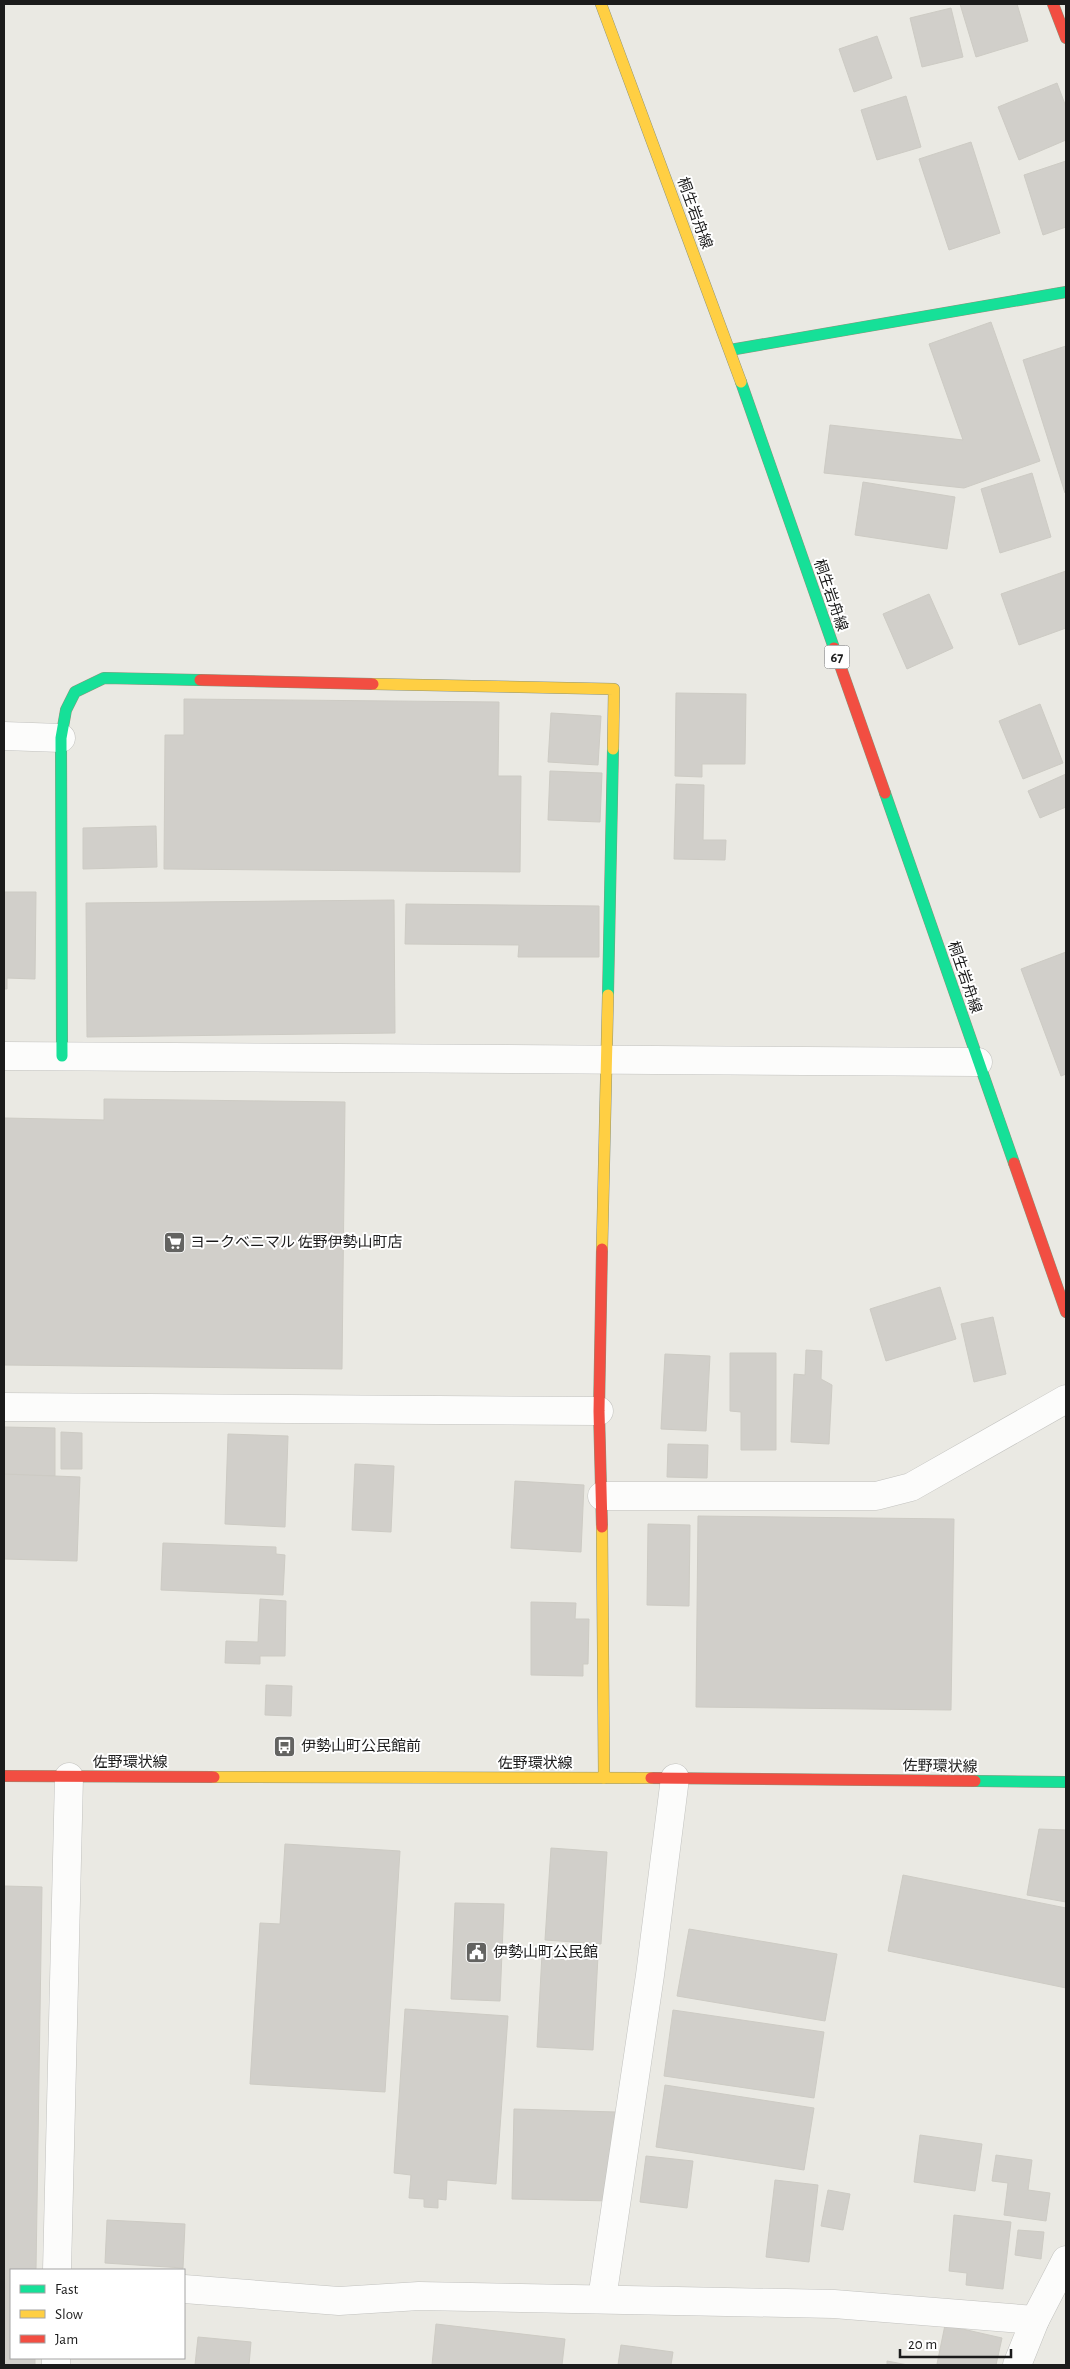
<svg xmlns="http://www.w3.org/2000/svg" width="1070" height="2369" font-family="'Alegreya Sans','Noto Sans JP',sans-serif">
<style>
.building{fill:#d1cfca;stroke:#cdcbc4}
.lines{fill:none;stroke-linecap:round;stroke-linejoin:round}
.street-casing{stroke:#c2c2bf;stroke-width:29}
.fast-casing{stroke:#8c947b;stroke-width:12}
.slow-casing{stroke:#8c947b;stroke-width:12}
.jam-casing{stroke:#8c947b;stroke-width:12}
.street{stroke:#fcfcfb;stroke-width:28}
.fast{stroke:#16e098;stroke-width:11}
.slow{stroke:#ffcf43;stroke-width:11}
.jam{stroke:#f24e42;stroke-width:11}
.labels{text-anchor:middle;stroke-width:4;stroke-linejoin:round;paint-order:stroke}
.shield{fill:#fff;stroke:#5f5f5f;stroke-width:1}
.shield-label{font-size:14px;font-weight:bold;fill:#1b1b1b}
.street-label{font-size:15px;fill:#1b1b1b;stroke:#fff}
.poi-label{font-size:15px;fill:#1b1b1b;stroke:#fff;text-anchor:start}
</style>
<rect width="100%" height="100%" fill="#eae9e3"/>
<g class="building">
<path d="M960 4H1017L1028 41 976 57Z"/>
<path d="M951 8 963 57 922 67 910 18Z"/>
<path d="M877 36 892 78 854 92 839 49Z"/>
<path d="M1057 83 1066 107V140L1019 160 998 107Z"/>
<path d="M906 96 921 147 877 160 861 110Z"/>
<path d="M971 142 1000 233 949 250 919 159Z"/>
<path d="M1066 161V227L1043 235 1024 175Z"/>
<path d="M991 322 1040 461 964 488 824 473 830 425 963 440 929 344Z"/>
<path d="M1066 346V493H1065L1023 360Z"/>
<path d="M1032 473 1051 537 1000 553 981 489Z"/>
<path d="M863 482 955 497 947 549 855 535Z"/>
<path d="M1066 571V628L1019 645 1001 594Z"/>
<path d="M929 594 953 648 907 669 883 614Z"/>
<path d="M676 693 746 694 745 764H702V777L675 776Z"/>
<path d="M184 699 499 702 498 776H521L520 872 164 869 165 735H184Z"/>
<path d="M1040 704 1063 763 1023 779 999 721Z"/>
<path d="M551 713 601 716 598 765 548 762Z"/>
<path d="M550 771 602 773 600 822 548 820Z"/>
<path d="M1066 774V807L1040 818 1028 791Z"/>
<path d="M676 784 704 785 703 840H726L725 860 674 859Z"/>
<path d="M156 826 157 867 83 869V828Z"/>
<path d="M4 892H36L35 979 7 978V989H4Z"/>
<path d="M394 900 395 1033 87 1037 86 903Z"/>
<path d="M406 904 599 906V957H518L519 945 405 944Z"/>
<path d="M1066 952V1074L1061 1076 1021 969Z"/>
<path d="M104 1099 345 1102 342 1369 4 1365V1118L104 1120Z"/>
<path d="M940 1287 956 1339 886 1361 870 1309Z"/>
<path d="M993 1317 1006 1374 974 1382 961 1324Z"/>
<path d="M806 1350 822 1351 821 1379 832 1385 829 1444 791 1442 794 1374 805 1375Z"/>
<path d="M730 1353H776V1450H741V1412L730 1411Z"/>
<path d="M665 1354 710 1356 706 1431 661 1429Z"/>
<path d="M4 1427 55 1428V1476L4 1475Z"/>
<path d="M61 1432 82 1433V1469H61Z"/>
<path d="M228 1434 288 1436 285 1527 225 1524Z"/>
<path d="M668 1444 708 1445 707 1478 667 1477Z"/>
<path d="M355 1464 394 1466 391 1532 352 1530Z"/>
<path d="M4 1474 80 1477 77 1561 4 1559Z"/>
<path d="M515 1481 584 1485 581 1552 511 1548Z"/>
<path d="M698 1516 954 1519 951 1710 696 1707Z"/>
<path d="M648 1524 690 1525 689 1606 647 1605Z"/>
<path d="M163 1543 276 1547V1554L285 1555 283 1595 161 1590Z"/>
<path d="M260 1599 286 1601 285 1656H260V1664L225 1663 226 1641 258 1642Z"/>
<path d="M531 1602 576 1603 575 1619H589L588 1664H583V1676L531 1675Z"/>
<path d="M266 1685 292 1686 291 1716 265 1715Z"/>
<path d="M1039 1829 1066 1830V1902L1027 1895Z"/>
<path d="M285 1844 400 1851 385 2092 250 2084 260 1923 280 1924Z"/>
<path d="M551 1848 607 1852 601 1944 545 1940Z"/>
<path d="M903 1875 1066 1908V1988L888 1951Z"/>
<path d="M4 1886 42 1887 36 2270H11V2358H35V2365H4Z"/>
<path d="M455 1903 504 1904 500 2001 451 1999Z"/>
<path d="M689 1929 837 1954 825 2021 677 1996Z"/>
<path d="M542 1954 598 1956 593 2050 537 2047Z"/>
<path d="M405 2009 508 2016 496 2184 447 2180 446 2200 438 2199V2208L424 2207V2199L409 2198 411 2175 394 2173Z"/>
<path d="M673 2010 824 2032 814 2098 664 2076Z"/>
<path d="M665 2085 814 2108 804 2170 656 2147Z"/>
<path d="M514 2109 616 2112 613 2201 512 2199Z"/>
<path d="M920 2135 982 2144 975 2191 914 2182Z"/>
<path d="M996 2155 1032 2160 1028 2190 1050 2193 1046 2221 1004 2215 1008 2183 992 2181Z"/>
<path d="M646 2156 693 2161 687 2208 640 2202Z"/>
<path d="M775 2180 818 2185 809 2262 766 2257Z"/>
<path d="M828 2190 850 2194 843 2230 821 2226Z"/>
<path d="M954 2215 1011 2222 1003 2289 966 2285 967 2273 949 2271Z"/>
<path d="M107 2220 185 2224 183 2268 105 2263Z"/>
<path d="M1018 2230 1044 2232 1041 2259 1015 2255Z"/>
<path d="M436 2324 565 2339 562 2365H432Z"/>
<path d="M945 2325 1002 2338 996 2365 937 2364Z"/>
<path d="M198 2337 251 2342 249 2365H195Z"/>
<path d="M621 2345 673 2352 671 2365H618Z"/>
<path d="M887 2361 908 2365H887Z"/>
</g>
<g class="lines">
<defs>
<g id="street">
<path d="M4 736 61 738"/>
<path d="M4 1056 978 1062"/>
<path d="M4 1407 599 1411"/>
<path d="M602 1496H876L911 1487 1066 1399"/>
<path d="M57 2270 69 1777"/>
<path d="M184 2289 339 2301 419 2296 834 2304 1035 2320"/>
<path d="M602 2299 650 1975 675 1778"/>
<path d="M56 2365V2358"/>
<path d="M1017 2365 1035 2320 1066 2260"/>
</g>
<g id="fast">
<path d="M730 350 1066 292"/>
<path d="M741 382 834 648"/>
<path d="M885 793 1014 1163"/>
<path d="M608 995 613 749"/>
<path d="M62 1056 61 738 66 710 75 692 104 678 200 680"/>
<path d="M975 1781 1066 1782"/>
</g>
<g id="slow">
<path d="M601 4 741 382"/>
<path d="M373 684 614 689 613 749"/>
<path d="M602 1249 608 995"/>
<path d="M602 1527 604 1778"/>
<path d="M214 1777 651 1778"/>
</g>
<g id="jam">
<path d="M1053 4 1066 38"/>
<path d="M834 648 885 793"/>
<path d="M200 680 373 684"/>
<path d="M1014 1163 1066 1312"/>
<path d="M602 1527 599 1411 602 1249"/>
<path d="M4 1776 214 1777"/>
<path d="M651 1778 975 1781"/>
</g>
</defs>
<use href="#street" class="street-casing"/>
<use href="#fast" class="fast-casing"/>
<use href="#slow" class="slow-casing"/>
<use href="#jam" class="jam-casing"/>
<use href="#street" class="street"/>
<use href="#fast" class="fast"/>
<use href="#slow" class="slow"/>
<use href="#jam" class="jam"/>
</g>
<defs>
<symbol id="supermarket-square" viewBox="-11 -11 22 22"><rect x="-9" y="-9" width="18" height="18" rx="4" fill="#636361" stroke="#fff"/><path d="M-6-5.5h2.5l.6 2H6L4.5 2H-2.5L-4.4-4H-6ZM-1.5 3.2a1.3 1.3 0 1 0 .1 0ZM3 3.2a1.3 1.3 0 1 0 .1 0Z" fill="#fff"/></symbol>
<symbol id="bus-square" viewBox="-11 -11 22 22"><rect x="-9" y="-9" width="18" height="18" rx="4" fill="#636361" stroke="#fff"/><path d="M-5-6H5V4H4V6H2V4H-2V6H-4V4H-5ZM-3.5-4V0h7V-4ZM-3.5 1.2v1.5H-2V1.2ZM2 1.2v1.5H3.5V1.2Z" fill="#fff"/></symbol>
<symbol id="civic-square" viewBox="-11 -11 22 22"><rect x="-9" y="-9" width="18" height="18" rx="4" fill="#636361" stroke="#fff"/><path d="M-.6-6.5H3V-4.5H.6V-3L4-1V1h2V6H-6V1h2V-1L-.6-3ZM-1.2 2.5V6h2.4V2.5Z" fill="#fff"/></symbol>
</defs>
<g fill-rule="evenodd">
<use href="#supermarket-square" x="162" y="1230" width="25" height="25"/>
<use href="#bus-square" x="272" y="1734" width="25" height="25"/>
<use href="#civic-square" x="464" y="1940" width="25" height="25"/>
</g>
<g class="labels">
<rect class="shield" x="824.5" y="645.5" width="25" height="23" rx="4"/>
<g class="shield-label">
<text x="837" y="662">67</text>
</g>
<g class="street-label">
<text transform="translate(695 213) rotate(70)" y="5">桐生岩舟線</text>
<text transform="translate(831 595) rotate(71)" y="5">桐生岩舟線</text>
<text transform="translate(965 977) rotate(71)" y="5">桐生岩舟線</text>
<text x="130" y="1767">佐野環状線</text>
<text x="535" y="1768">佐野環状線</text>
<text transform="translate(940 1766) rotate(1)" y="5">佐野環状線</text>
</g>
<g class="poi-label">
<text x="190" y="1247">ヨークベニマル 佐野伊勢山町店</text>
<text x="301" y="1751">伊勢山町公民館前</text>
<text x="493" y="1957">伊勢山町公民館</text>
</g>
</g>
<rect width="1070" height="2369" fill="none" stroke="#1b1b1b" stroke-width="10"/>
<rect x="10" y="2269" width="175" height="90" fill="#ffffff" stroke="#a4a4a4"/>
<rect x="20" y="2285" width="25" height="8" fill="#16e098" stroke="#a4a4a4"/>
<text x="55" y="2294" font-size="15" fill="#1b1b1b">Fast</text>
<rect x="20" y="2310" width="25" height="8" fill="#ffcf43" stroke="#a4a4a4"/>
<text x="55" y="2319" font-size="15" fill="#1b1b1b">Slow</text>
<rect x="20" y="2335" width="25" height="8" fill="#f24e42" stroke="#a4a4a4"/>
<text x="55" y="2344" font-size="15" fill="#1b1b1b">Jam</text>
<path d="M900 2349v8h111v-8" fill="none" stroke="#1b1b1b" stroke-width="2.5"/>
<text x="908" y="2349" font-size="15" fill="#1b1b1b" stroke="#ffffff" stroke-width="4" paint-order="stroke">20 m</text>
</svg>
